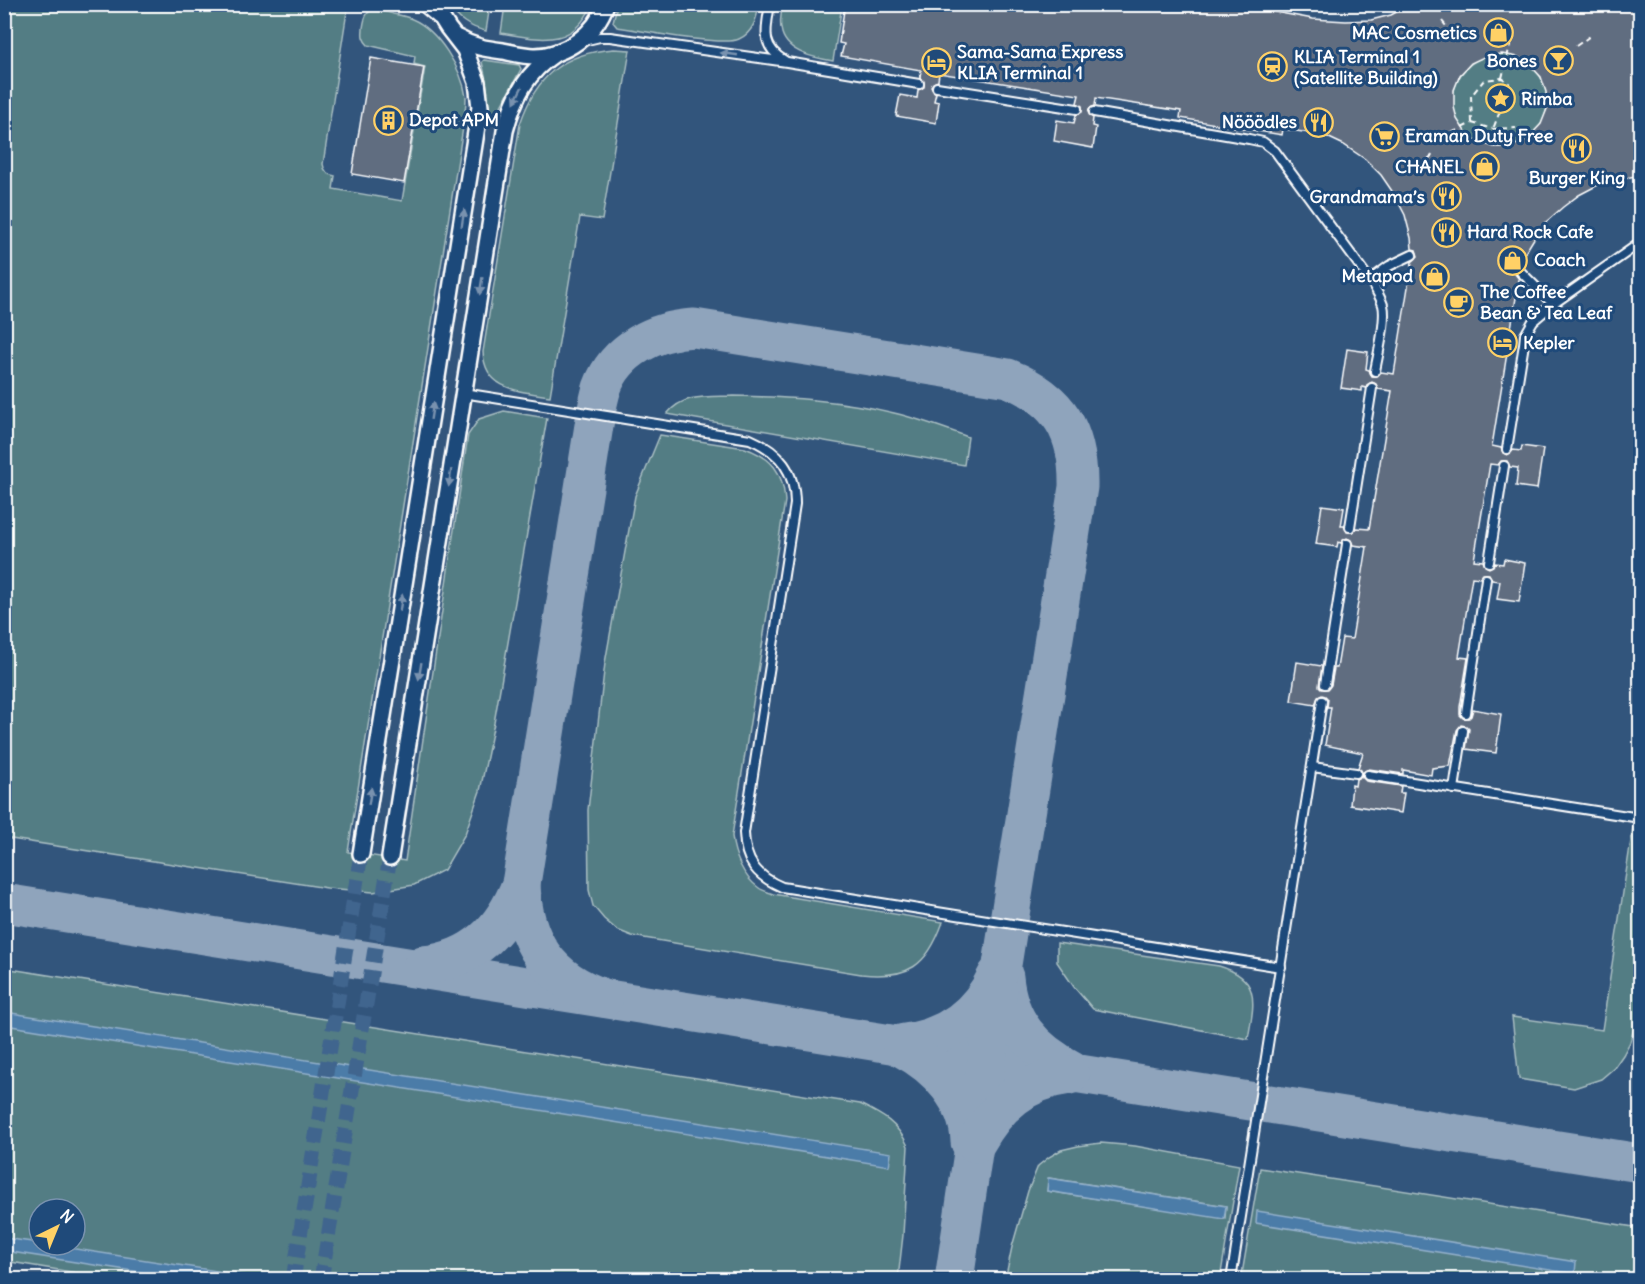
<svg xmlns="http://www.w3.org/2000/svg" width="1645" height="1284" font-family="Delius,sans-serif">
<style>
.built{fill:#32547c;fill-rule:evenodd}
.green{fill:#537d84;stroke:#a9bec2;stroke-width:1.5;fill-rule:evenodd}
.water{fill:#4b7ca8;stroke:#93b0cb;stroke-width:1.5}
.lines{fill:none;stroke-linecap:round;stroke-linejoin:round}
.taxiway{stroke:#8fa4bc;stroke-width:39}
.building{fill:#606d80;stroke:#fff;stroke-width:1.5;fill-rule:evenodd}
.street-tunnel{stroke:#41658e;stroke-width:15;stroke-dasharray:15 8;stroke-linecap:butt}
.lane-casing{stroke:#fff;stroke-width:12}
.street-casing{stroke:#fff;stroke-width:20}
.path{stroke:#fff;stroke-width:2;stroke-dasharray:6 4.5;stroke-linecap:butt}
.lane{stroke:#1f4a7a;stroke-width:8}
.street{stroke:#1f4a7a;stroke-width:15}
.oneway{fill:#7992af}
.labels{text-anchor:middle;stroke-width:6;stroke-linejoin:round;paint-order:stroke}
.poi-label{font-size:18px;font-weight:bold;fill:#fff;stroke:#1f4a7a;text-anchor:start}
</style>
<rect width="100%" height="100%" fill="#1f4a7a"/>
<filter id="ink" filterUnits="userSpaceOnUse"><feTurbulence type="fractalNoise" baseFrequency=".0167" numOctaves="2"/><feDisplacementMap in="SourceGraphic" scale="12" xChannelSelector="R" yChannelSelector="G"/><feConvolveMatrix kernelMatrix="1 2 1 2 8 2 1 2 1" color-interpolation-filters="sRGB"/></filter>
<g filter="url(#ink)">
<path class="built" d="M5 5H1640V1279L5 1280ZM39 1209H75V1245H39Z"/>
<g class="green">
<path d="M4 5H348L323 164C324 172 328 175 335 176L333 189 402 201 425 67 414 64 415 56 368 45C365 42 364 40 363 37 362 31 364 14 370 11 377 8 387 12 393 14 399 15 406 16 412 19 438 30 462 69 466 97 466 105 465 113 464 121L348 852 405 861 468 435 479 419 504 411 547 418 494 723 480 791 465 834 444 870 414 885 373 892 327 888 5 838Z"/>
<path d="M448 5H490L486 31C468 27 458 19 448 5Z"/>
<path d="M505 5V4L592 5C572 49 540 39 501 33Z"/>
<path d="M617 5 618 4 759 5C757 18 753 33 739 39 722 47 640 30 617 27L613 22Z"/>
<path d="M783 5H842L833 61C815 58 788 53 782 33 779 24 781 13 783 5Z"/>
<path d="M614 49 630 50 602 220 580 217 550 396C520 391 485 391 483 352L520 124C536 76 563 53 614 49Z"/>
<circle cx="1500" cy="101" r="47"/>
<path d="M484 60 519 65 521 69 501 106 498 120 489 118C489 98 487 81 482 62Z"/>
<path d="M734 396C788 397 841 400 894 413 919 419 944 428 968 437L964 465 667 414C684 393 709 397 734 396Z"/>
<path d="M660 435 745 448C772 458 783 471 785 501L732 836C734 855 743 877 759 888 763 891 769 892 773 894L943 922C927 967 908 979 861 974L632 936 617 930 604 919 593 906 589 890 588 810 605 663 635 496Z"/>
<path d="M1633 827 1640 828V1007L1630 1042 1623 1055 1614 1068 1601 1079 1574 1088 1519 1079 1512 1017 1602 1030Z"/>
<path d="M1057 943 1219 966C1262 979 1254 1003 1248 1039L1093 1009 1074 987 1057 962Z"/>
<path d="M4 968 860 1104C882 1115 897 1122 908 1146L903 1235 898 1279 119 1280 5 1261ZM39 1209H75V1245H39Z"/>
<path d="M1101 1143 1135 1146 1239 1165 1220 1279 1005 1280 1012 1247 1028 1191 1038 1166 1049 1157 1061 1150 1078 1146ZM1049 1178 1226 1206 1225 1218 1047 1191Z"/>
<path d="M1260 1168 1640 1228V1279L1241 1280Z"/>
</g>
<g class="water">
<path d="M5 1012 891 1153 889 1166 5 1025Z"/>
<path d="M1048 1178 1226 1206 1224 1219 1047 1191Z"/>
<path d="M1257 1211 1576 1262 1575 1274 1256 1223Z"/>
<path d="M4 1238 39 1243V1245H50L268 1279H184L5 1251Z"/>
</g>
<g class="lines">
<g class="taxiway">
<path d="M4 903 1640 1163"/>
<path d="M423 965C474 960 503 930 521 884"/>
<path d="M1004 977C1008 1022 1033 1050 1072 1070"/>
<path d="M604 998C549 980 523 941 521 884L595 419C597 408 599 398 602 388 616 349 656 330 694 328L1008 378C1060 399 1079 432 1078 487L987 1059 954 1280"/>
<path d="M904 1043C947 1038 979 1014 997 975"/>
<path d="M902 1048C937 1066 969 1100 970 1142"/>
<path d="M976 1143C998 1104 1025 1081 1070 1075"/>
</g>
</g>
<g class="building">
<path d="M845 4H1233L1313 19 1346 21 1371 20 1391 15 1411 4H1641V175L1620 179 1598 185 1579 195 1563 207 1546 222 1533 240 1522 258 1521 266 1517 267 1515 271V274L1519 279 1492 446 1501 448 1503 453 1507 455 1511 453 1513 450 1521 451 1522 446 1543 449 1537 489 1516 486 1518 468 1510 467 1507 461H1501L1498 465 1490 464 1474 560 1483 561 1485 566 1489 568 1493 566 1495 563 1503 564 1504 559 1525 563 1519 602 1497 599 1500 581 1492 580 1489 574H1483L1480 578 1472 577 1459 657 1468 658 1460 707V715L1463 718H1469L1471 716 1473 709 1501 714 1496 753 1466 749 1469 729 1466 726 1461 725 1457 730 1450 766 1432 768 1431 775 1403 770V774L1369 769 1363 772 1362 777 1366 781 1401 786 1400 793H1404L1401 813 1350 805 1352 785 1355 786 1356 779 1359 778 1362 774 1361 770 1358 768 1363 753 1325 745 1331 707H1327L1328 699 1325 696 1322 695 1318 697 1315 705 1291 701 1297 662 1322 666 1319 686 1322 689H1328L1331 685 1334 668H1337L1342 638 1352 639 1367 547 1353 545 1351 540 1347 538 1343 540 1341 543 1338 542 1337 547 1316 544 1322 505 1344 508 1341 526H1344L1347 532H1353L1356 528 1369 529 1392 391 1378 389 1376 384 1372 382 1368 384 1366 388 1362 387V391L1341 388 1347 349 1368 352 1366 369 1369 370 1372 376H1377L1381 372 1394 374 1412 262 1418 256 1416 250 1412 249 1411 238 1405 215 1394 194 1381 175 1365 159 1344 145 1323 135 1283 129 1282 135 1180 118 1181 111 1096 98 1095 106 1090 108 1088 112 1090 116 1093 118 1092 126 1096 127 1093 148 1054 141 1057 120 1074 123 1076 115 1082 112V106L1077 103 1079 95 939 73 938 81 933 83 931 87 933 91 936 93 934 101 939 102 936 123 896 116 900 95 917 98 918 90 924 87V81L920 78 921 70 841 56 844 44 839 43ZM1502 54 1518 57 1530 65 1541 77 1546 92 1547 109 1541 124 1526 140 1511 147H1494L1479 142 1466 133 1457 119 1454 107V90L1460 75 1471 63 1486 56Z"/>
<path d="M371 58 424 67 404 183 352 174Z"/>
</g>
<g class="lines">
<g class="street-tunnel">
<path d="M293 1280 361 854"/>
<path d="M321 1280 390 857"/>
</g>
<defs>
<g id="lane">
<path d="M419 4 437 19"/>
<path d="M770 4C766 30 760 46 785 61"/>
<path d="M583 41 600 37H610L787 62 919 84"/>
<path d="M937 87 1077 109"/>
<path d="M1094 112 1249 139 1263 142 1275 151 1370 280C1375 288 1380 296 1383 305 1387 320 1378 354 1375 371"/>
<path d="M1639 182 1640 187"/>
<path d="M1521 272 1553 304"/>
<path d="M1370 280 1389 266 1412 255"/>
<path d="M463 393 750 439C780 452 795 471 795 504L744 833C745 861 756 876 782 887L1281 967"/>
<path d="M1507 449 1524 344 1525 335 1533 321 1553 304 1640 243"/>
<path d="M1350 527 1372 388"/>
<path d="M1489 562 1504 466"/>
<path d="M1325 684 1347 544"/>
<path d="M1466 713 1486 579"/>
<path d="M1312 767 1356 773"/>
<path d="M1368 775 1640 818"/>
<path d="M1454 789 1463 731"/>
<path d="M1231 1280 1322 701"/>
</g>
<g id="street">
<path d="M458 38C473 47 487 49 503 51 513 53 524 56 535 56 566 56 596 33 606 4"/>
<path d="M361 854 480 107 477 82 465 50 448 28 433 4"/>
<path d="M390 857 505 131C514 96 527 72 557 52"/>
</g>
</defs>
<use href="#lane" class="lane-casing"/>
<use href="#street" class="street-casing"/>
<g class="path">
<path d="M1442 21 1453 35"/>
<path d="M1576 46 1593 34"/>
<path d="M1502 78 1513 33"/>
<path d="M1472 123 1471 96 1484 80 1502 78 1509 83 1508 95 1502 106 1493 129"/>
<path d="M1443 137 1472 123 1493 129 1516 128"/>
<path d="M1420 166 1435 153"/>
</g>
<use href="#lane" class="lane"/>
<use href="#street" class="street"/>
</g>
<defs><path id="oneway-solid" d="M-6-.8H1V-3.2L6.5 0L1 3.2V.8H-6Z" transform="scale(1.5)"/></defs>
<g class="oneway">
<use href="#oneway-solid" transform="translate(729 54) rotate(-172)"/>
<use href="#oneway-solid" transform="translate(518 95) rotate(117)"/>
<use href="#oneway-solid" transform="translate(463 218) rotate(-81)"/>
<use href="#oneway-solid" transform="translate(481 286) rotate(99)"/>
<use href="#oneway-solid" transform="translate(432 411) rotate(-81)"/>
<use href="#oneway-solid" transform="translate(450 478) rotate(99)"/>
<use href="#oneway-solid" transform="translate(401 603) rotate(-81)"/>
<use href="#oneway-solid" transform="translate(420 671) rotate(99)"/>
<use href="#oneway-solid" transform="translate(370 796) rotate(-81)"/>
</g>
</g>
<defs>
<symbol id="shop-ring" viewBox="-11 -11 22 22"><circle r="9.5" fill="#1f4a7a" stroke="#ffd166" stroke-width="1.5"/><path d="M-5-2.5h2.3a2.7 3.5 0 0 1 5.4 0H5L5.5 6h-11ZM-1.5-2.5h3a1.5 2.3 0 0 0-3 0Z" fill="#ffd166"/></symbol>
<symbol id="bar-ring" viewBox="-11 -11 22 22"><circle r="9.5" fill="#1f4a7a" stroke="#ffd166" stroke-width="1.5"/><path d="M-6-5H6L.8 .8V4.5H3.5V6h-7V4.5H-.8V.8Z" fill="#ffd166"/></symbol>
<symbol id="hotel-ring" viewBox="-11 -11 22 22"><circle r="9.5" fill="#1f4a7a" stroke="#ffd166" stroke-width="1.5"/><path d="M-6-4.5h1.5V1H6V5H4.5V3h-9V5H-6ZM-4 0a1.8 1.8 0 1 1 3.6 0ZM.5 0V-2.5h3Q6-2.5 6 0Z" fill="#ffd166"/></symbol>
<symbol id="station-ring" viewBox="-11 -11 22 22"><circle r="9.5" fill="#1f4a7a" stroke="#ffd166" stroke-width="1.5"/><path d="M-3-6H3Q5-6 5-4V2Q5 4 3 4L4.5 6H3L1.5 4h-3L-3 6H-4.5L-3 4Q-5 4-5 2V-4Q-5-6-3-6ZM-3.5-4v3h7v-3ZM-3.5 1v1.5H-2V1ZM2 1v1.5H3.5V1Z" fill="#ffd166"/></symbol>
<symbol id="sight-ring" viewBox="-11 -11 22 22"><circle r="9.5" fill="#1f4a7a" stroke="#ffd166" stroke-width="1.5"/><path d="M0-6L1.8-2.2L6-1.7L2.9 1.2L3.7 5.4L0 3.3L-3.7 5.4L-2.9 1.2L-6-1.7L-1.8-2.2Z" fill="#ffd166"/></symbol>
<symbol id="building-ring" viewBox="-11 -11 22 22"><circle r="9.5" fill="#1f4a7a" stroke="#ffd166" stroke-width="1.5"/><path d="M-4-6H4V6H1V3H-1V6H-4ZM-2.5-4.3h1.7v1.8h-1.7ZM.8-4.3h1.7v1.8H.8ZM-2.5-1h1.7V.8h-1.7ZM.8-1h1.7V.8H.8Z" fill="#ffd166"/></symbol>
<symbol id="restaurant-ring" viewBox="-11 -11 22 22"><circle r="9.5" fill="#1f4a7a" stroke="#ffd166" stroke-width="1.5"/><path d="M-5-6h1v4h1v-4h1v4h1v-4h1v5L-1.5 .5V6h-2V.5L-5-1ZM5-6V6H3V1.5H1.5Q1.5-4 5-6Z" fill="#ffd166"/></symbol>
<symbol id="supermarket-ring" viewBox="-11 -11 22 22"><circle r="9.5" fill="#1f4a7a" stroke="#ffd166" stroke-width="1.5"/><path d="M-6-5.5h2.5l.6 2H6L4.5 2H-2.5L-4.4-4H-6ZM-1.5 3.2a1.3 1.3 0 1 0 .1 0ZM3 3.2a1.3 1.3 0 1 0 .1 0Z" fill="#ffd166"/></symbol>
<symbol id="cafe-ring" viewBox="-11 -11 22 22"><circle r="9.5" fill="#1f4a7a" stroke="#ffd166" stroke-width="1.5"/><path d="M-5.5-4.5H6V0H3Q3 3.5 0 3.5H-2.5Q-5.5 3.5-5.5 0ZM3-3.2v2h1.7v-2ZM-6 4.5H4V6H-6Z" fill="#ffd166"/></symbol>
</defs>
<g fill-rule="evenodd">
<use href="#shop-ring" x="1482" y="16" width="33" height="33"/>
<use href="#bar-ring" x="1542" y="44" width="33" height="33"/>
<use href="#hotel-ring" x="920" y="46" width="33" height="33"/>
<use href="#station-ring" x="1256" y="50" width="33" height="33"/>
<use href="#sight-ring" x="1484" y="82" width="33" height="33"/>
<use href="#building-ring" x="372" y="104" width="33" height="33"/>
<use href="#restaurant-ring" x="1302" y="106" width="33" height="33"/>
<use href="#supermarket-ring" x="1368" y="120" width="33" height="33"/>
<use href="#restaurant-ring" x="1560" y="132" width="33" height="33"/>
<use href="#shop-ring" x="1468" y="150" width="33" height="33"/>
<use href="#restaurant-ring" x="1430" y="180" width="33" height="33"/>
<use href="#restaurant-ring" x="1430" y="216" width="33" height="33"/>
<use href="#shop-ring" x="1496" y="244" width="33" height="33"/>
<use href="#shop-ring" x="1418" y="260" width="33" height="33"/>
<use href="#cafe-ring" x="1442" y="286" width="33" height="33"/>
<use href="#hotel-ring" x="1486" y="326" width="33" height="33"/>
</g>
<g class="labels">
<g class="poi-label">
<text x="1477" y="39" text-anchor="end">MAC Cosmetics</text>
<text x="957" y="58">Sama-Sama Express<tspan x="957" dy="21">KLIA Terminal 1</tspan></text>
<text x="1294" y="63">KLIA Terminal 1<tspan x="1294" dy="21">(Satellite Building)</tspan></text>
<text x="1537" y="67" text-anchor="end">Bones</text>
<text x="1521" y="105">Rimba</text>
<text x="409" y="126">Depot APM</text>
<text x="1297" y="128" text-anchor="end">Nööödles</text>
<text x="1405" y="142">Eraman Duty Free</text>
<text x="1464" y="173" text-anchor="end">CHANEL</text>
<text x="1577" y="184" text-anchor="middle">Burger King</text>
<text x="1425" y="203" text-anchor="end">Grandmama’s</text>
<text x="1467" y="238">Hard Rock Cafe</text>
<text x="1534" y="266">Coach</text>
<text x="1413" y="282" text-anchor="end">Metapod</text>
<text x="1480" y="298">The Coffee<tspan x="1480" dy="21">Bean &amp; Tea Leaf</tspan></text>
<text x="1523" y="349">Kepler</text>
</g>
</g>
<rect width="1645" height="1284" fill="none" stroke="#1f4a7a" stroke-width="24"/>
<rect x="12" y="12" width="1621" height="1260" fill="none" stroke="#fff" stroke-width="2" filter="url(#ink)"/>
<g transform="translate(57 1227) rotate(43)"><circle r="28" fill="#1f4a7a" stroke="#7992af" stroke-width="1.5"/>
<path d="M0-4.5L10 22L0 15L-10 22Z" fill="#ffd166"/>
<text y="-9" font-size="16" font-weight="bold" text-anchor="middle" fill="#ffffff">N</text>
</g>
</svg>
